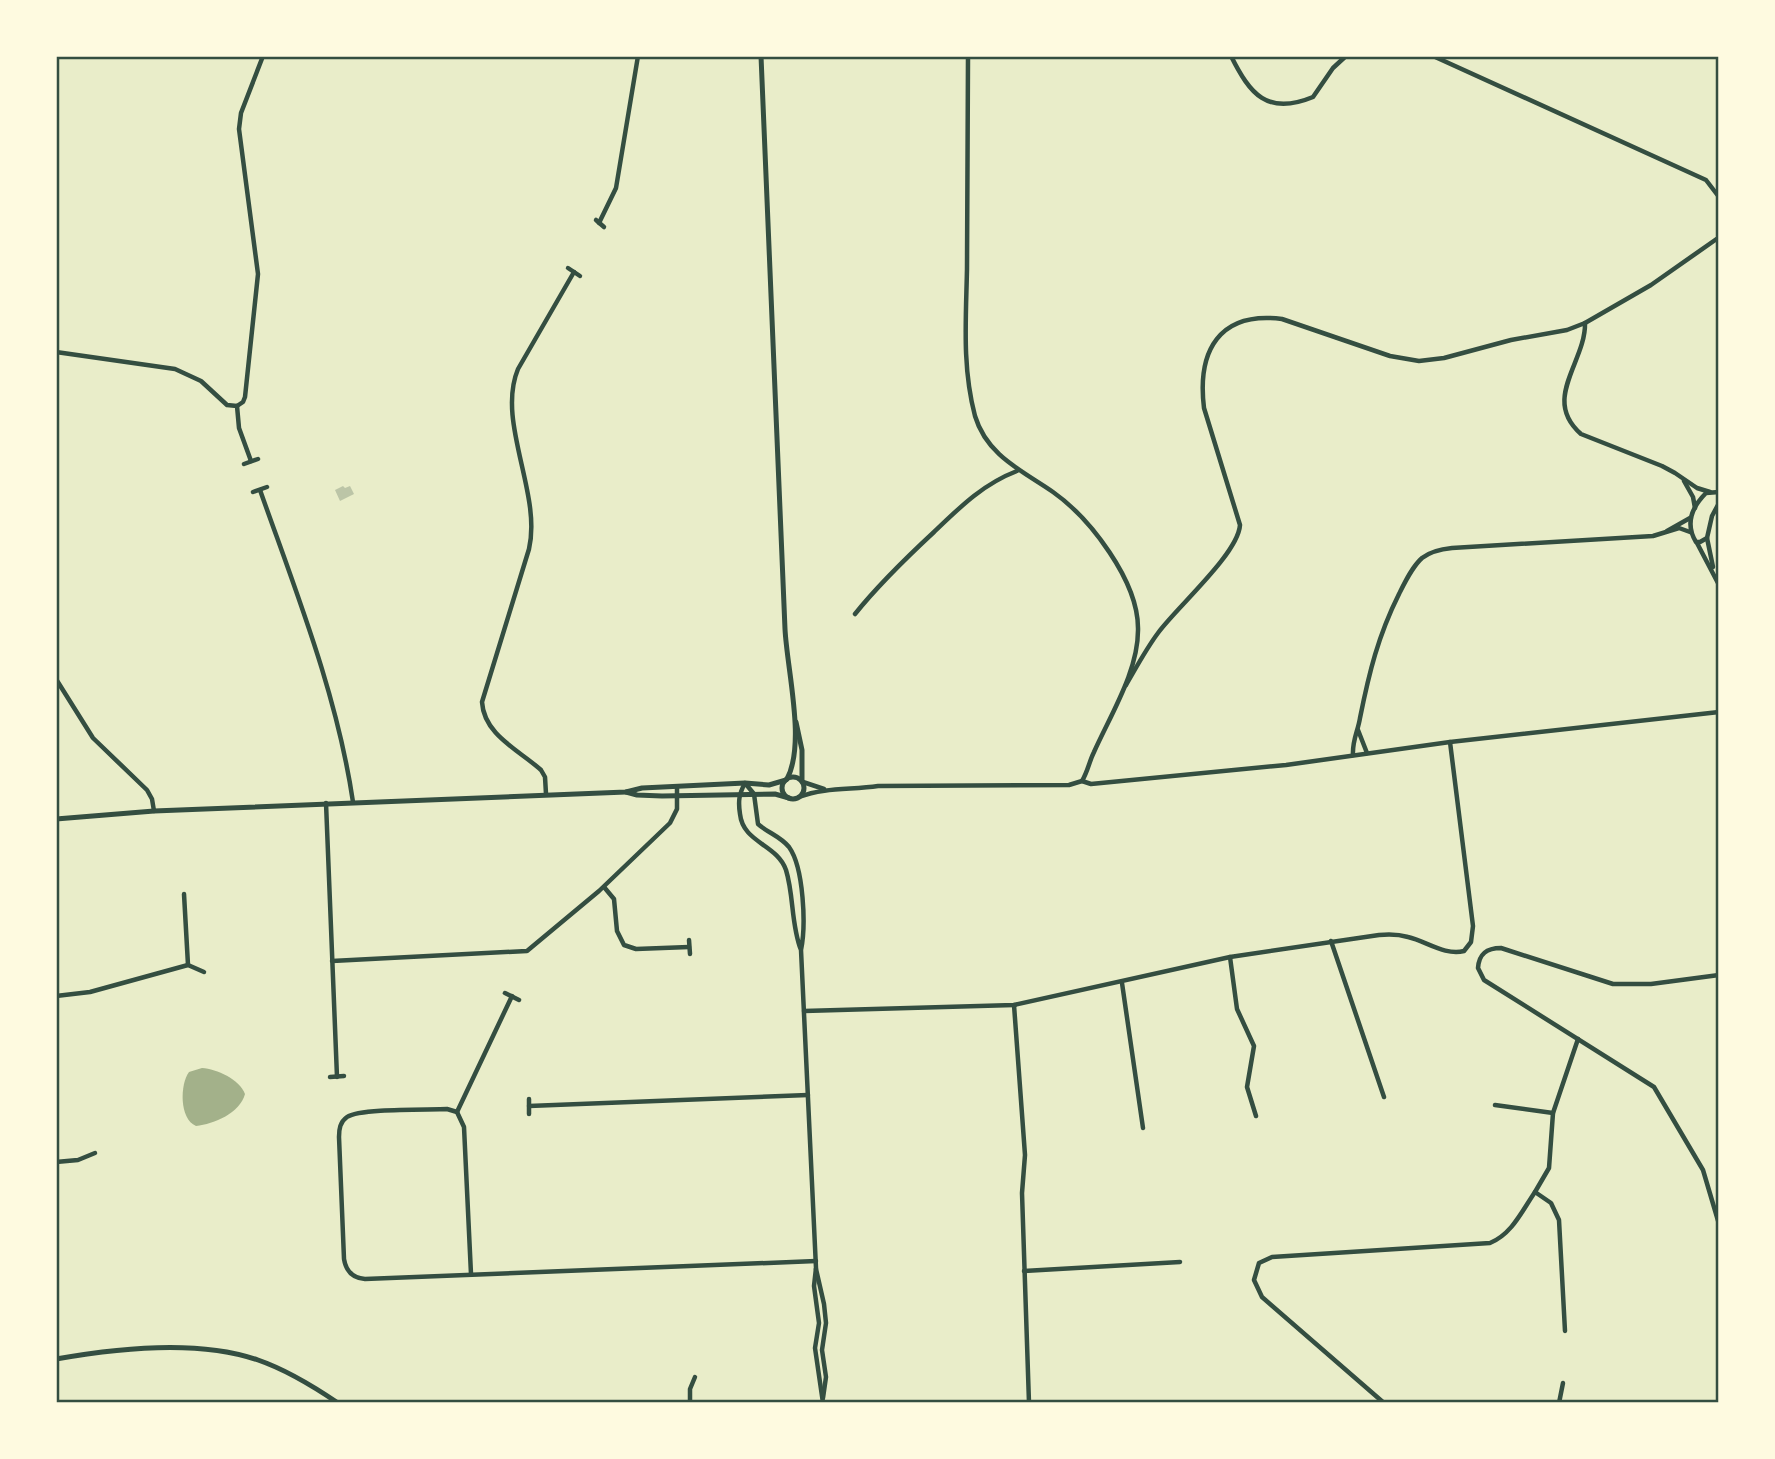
<svg xmlns="http://www.w3.org/2000/svg" width="1775" height="1459" font-family="Lato,sans-serif">
<style>
.water{fill:#a3b18a}
.building{fill:#bcc5a7}
.lines{fill:none;stroke-linecap:round;stroke-linejoin:round}
.minor{stroke:#344e41;stroke-width:4.5}
.tertiary{stroke:#344e41;stroke-width:5}
.neatline{fill:none;stroke:#344e41;stroke-width:2.5}
</style>
<rect width="100%" height="100%" fill="#e9edc9"/>
<path class="water" d="M202 1068C217 1069 239 1079 245 1094 240 1113 214 1124 196 1126 179 1119 180 1084 189 1072Z"/>
<path class="building" d="M343 486 345 488 350 486 354 494 340 501 335 490Z"/>
<g class="lines">
<g class="minor">
<path d="M968 56C968 127 967 198 967 269 966 319 962 367 975 416 987 456 1023 471 1053 492 1090 518 1138 581 1138 628 1139 670 1111 714 1094 752 1089 762 1088 771 1082 781"/>
<path d="M1231 56C1250 94 1267 116 1313 97L1333 68 1346 56"/>
<path d="M1433 56 1706 180 1719 197"/>
<path d="M596 220 604 227"/>
<path d="M599 223 616 188 638 56"/>
<path d="M568 268 580 276"/>
<path d="M1585 323C1586 362 1541 399 1581 434L1662 466 1675 473 1697 488 1710 492"/>
<path d="M56 352 175 369 201 381 227 405 237 406"/>
<path d="M237 406 243 402 245 397 258 274 239 129 241 113 263 56"/>
<path d="M237 406 239 428 251 461"/>
<path d="M244 464 258 459"/>
<path d="M1684 481 1693 497 1695 508"/>
<path d="M260 490C296 592 337 694 353 802"/>
<path d="M253 492 267 487"/>
<path d="M1719 492 1706 493C1691 508 1685 524 1696 542H1700L1707 538 1712 516 1719 503"/>
<path d="M1667 531 1690 518"/>
<path d="M1707 538 1713 567"/>
<path d="M1697 543 1719 585"/>
<path d="M855 614C879 584 906 558 934 532 960 507 983 484 1017 471"/>
<path d="M56 679 93 738 147 790 152 799 154 811"/>
<path d="M1126 685C1136 668 1146 649 1158 633 1177 607 1238 554 1240 525L1204 408C1197 351 1219 311 1282 319L1390 356 1419 361 1444 358 1511 340 1567 330 1585 323 1651 285 1718 238 1719 234"/>
<path d="M1358 730 1367 753"/>
<path d="M1353 755C1352 741 1358 731 1360 718 1369 673 1378 636 1399 594 1405 582 1412 567 1422 558 1431 551 1442 549 1452 548L1653 536 1679 528 1690 532"/>
<path d="M803 782 824 789"/>
<path d="M546 794 545 777 541 770C519 750 484 735 482 702L529 549C542 493 496 422 518 369L574 272"/>
<path d="M799 797C825 787 851 790 878 786L1069 785 1082 781 1091 784 1286 765 1450 742 1719 712"/>
<path d="M326 803 337 1077"/>
<path d="M604 887 614 899 617 931 624 945 636 949 689 947"/>
<path d="M184 894 188 965"/>
<path d="M689 940 690 954"/>
<path d="M1331 941 1384 1097"/>
<path d="M801 950C791 925 794 896 786 870 777 844 743 843 740 814 738 801 739 794 745 783L754 794 758 824C768 833 780 836 789 847 804 868 806 926 801 950L816 1268 814 1286 819 1323 815 1348 823 1403"/>
<path d="M1230 957 1237 1009 1254 1046 1247 1087 1256 1116"/>
<path d="M332 961 527 951 599 891 670 823 677 809V787"/>
<path d="M1719 975 1651 984H1613L1501 948C1487 948 1479 953 1478 968L1484 980 1654 1087 1703 1170 1719 1224"/>
<path d="M1122 983 1143 1128"/>
<path d="M505 993 519 1000"/>
<path d="M56 996 90 992 188 965 204 972"/>
<path d="M1014 1005 1025 1155 1022 1193 1029 1403"/>
<path d="M804 1011 1014 1005 1230 957 1379 935C1389 934 1398 934 1408 937 1426 941 1445 956 1464 951L1471 942 1473 926 1450 742"/>
<path d="M330 1077 344 1076"/>
<path d="M529 1099V1114"/>
<path d="M1495 1105 1553 1113"/>
<path d="M529 1106 808 1095"/>
<path d="M457 1112 447 1109C428 1110 360 1108 347 1117 340 1122 339 1129 339 1137L344 1259C346 1271 352 1278 365 1279L816 1261"/>
<path d="M457 1112 464 1127 471 1274"/>
<path d="M457 1112 512 996"/>
<path d="M56 1162 78 1160 95 1153"/>
<path d="M816 1269 824 1304 826 1323 822 1350 826 1377 823 1398"/>
<path d="M1024 1271 1180 1262"/>
<path d="M1565 1331 1559 1220 1551 1203 1535 1192 1549 1168 1553 1113 1578 1039"/>
<path d="M690 1403V1389L695 1377"/>
<path d="M1384 1403 1262 1297 1254 1280 1259 1263 1272 1257 1490 1243C1512 1234 1522 1211 1535 1192"/>
<path d="M1559 1403 1563 1383"/>
</g>
<g class="tertiary">
<path d="M761 56 785 629C787 670 806 743 787 779"/>
<path d="M796 722 802 750V781"/>
<circle cx="793" cy="788" r="11"/>
<path d="M626 792 637 795 662 796 775 794 789 798"/>
<path d="M56 819 154 811 626 792 642 788 745 783 769 785 786 780"/>
<path d="M56 1359C117 1348 198 1339 258 1360 287 1370 313 1386 338 1403"/>
</g>
</g>
<rect width="1775" height="1459" fill="none" stroke="#fefae0" stroke-width="116"/>
<rect x="58" y="58" width="1659" height="1343" class="neatline"/>
</svg>
